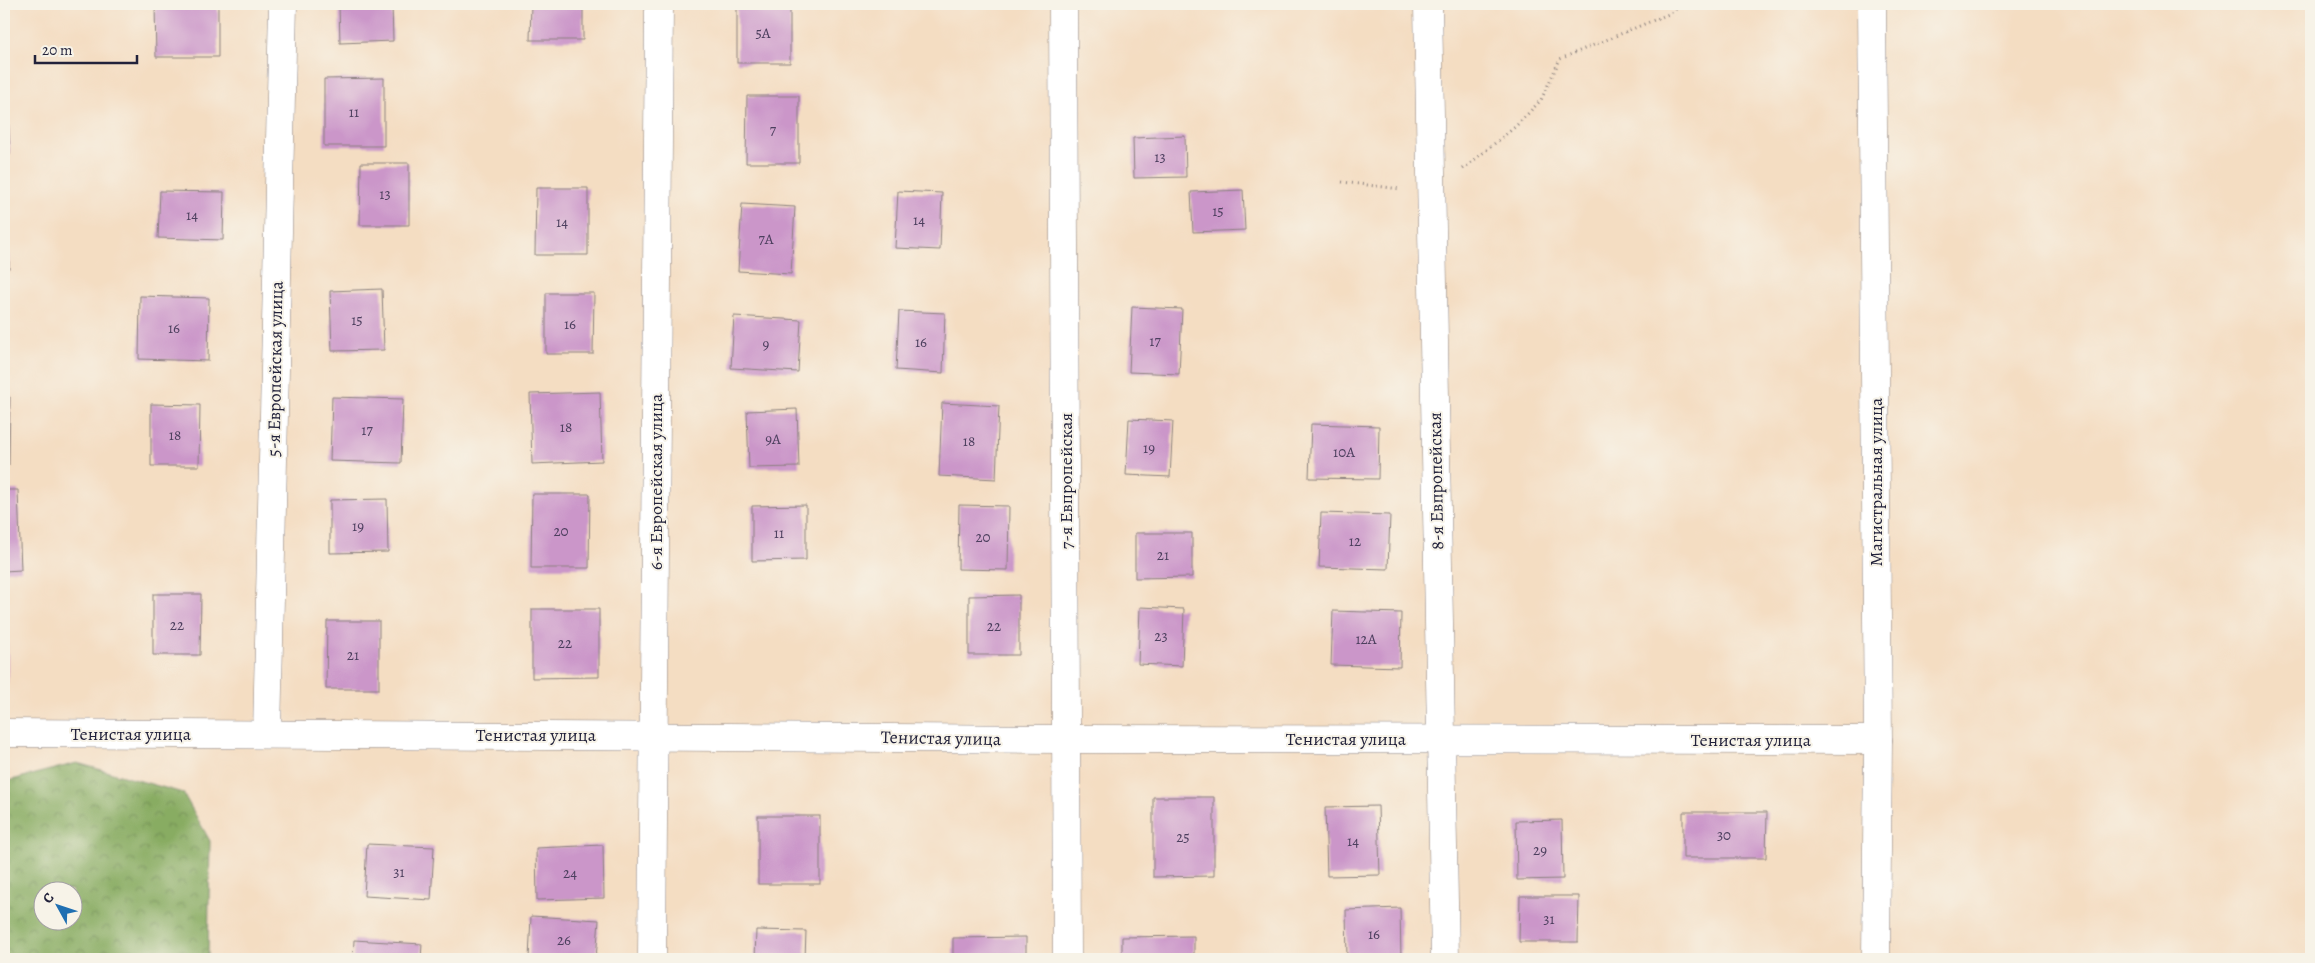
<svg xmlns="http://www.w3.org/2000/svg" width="2315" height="963" font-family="Alegreya,serif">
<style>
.forest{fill:url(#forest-crowns);stroke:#55674e;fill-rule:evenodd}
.building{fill:#cb96c9}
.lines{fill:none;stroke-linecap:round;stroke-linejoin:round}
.minor-casing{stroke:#8b807e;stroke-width:29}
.path{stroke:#8b807e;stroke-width:3;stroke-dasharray:1 4;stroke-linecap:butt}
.minor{stroke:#fff;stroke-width:28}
.labels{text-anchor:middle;stroke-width:4;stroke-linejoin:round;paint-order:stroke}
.number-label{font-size:15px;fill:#4c3f5e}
.street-label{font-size:18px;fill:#22223b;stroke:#f7f3e8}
</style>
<defs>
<pattern id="forest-crowns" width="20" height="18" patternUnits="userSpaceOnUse" patternTransform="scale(1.25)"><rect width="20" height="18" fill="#88ac62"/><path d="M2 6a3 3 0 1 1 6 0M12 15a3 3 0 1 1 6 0" fill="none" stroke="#6f8c52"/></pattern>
</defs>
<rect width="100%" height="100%" fill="#f7f3e8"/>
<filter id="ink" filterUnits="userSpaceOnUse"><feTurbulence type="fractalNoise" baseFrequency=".02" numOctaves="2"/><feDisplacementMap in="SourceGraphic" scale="10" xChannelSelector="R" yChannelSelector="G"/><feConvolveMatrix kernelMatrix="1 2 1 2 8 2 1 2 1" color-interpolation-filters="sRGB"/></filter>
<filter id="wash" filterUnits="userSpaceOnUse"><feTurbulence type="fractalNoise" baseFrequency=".0096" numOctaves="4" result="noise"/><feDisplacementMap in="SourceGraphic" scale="20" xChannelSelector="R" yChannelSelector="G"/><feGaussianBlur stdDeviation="1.12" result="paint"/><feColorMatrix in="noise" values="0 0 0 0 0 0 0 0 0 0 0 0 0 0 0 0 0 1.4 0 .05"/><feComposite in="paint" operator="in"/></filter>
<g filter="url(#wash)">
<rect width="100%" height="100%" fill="#f4ddc2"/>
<path class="forest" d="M77 763 183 793 210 841 208 959H4V782ZM42 890H72V920H42Z"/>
<g id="blocks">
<g class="building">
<path d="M155 4H218V57H156Z"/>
<path d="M339 4H392L393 41 340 43Z"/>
<path d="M531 4H583V40H530Z"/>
<rect x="737" y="4" width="53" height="59"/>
<path d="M384 78V146H324V79Z"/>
<path d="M4 90H7L10 155H4Z"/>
<path d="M747 96H799V163H746Z"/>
<path d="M1185 136 1186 177 1134 178 1133 138Z"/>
<path d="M361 163H409V225H360Z"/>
<path d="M536 188H588V255H535Z"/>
<path d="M1243 190 1245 230 1193 232 1191 192Z"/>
<path d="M160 191 224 192 223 240 158 238Z"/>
<path d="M898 191 942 193 940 250 895 248Z"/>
<rect x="4" y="202" width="5" height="66"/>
<path d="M742 204 795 207 791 274 738 271Z"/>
<path d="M382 289 384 350 332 351 330 291Z"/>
<path d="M546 293H594L593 354H546Z"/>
<path d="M140 296 209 298 208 361 139 359Z"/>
<path d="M1132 307 1182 309 1179 374 1129 372Z"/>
<path d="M899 311 945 313 943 373 896 370Z"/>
<path d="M734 316 801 320 798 372 731 368Z"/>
<path d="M600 392 602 461 532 464 530 394Z"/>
<path d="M4 397H10L9 465H4Z"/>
<path d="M332 397 403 399 401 463 330 461Z"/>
<path d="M942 403 999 406 996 479 939 476Z"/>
<path d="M151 404 200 405 199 466H151Z"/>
<path d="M797 409 799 467 749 468 747 411Z"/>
<path d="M1129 419 1173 421 1170 477 1126 475Z"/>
<path d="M1311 424 1379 426 1378 479 1309 478Z"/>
<path d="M4 490H18L21 570 4 571Z"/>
<path d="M532 494H590L589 568H531Z"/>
<path d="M387 499 388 552 330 553V500Z"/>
<path d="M806 505V560L752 561V506Z"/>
<path d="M959 505 1009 506 1008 570 958 569Z"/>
<path d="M1321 513 1390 515 1388 569 1319 567Z"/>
<path d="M1135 533H1192V577L1135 578Z"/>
<path d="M153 594H201L200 655H153Z"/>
<path d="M1019 595V655H969V596Z"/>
<path d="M4 602H7L8 683H4Z"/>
<path d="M1140 607 1184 609 1182 666 1138 664Z"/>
<path d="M532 609H599V677L532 678Z"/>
<path d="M1333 611 1401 613 1400 667 1331 665Z"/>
<path d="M327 621H379V689H326Z"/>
<path d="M1153 797H1214V876L1153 877Z"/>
<path d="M1378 806 1380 875 1327 876 1325 807Z"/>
<path d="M1683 812H1767L1766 858H1683Z"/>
<rect x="758" y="816" width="62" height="68"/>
<path d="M1562 820 1563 879 1517 880 1516 821Z"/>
<path d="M367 844 434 847 431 900 364 896Z"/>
<path d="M603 845 604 898 537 900 536 848Z"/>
<path d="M1520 896H1579L1578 942H1519Z"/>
<path d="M1400 908 1401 959H1347L1346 910Z"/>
<path d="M531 916 599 920 596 959H529Z"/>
<path d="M756 930 806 931 805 959H755Z"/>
<path d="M1194 936V959H1122V937Z"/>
<path d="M1026 937V959H953V938Z"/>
<path d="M354 940 422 944 421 959H353Z"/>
</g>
</g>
</g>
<g filter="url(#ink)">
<use href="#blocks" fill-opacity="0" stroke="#8b807e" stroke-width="1"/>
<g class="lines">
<defs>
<g id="minor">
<path d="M1063 4 1067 959"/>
<path d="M1428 4 1445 959"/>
<path d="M1872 4 1878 740 1876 959"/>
<path d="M4 733 1067 739 1878 740"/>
<path d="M267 734 283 4"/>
<path d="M652 959 659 4"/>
</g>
</defs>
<use href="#minor" class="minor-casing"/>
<g class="path">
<path d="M1463 169 1515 127 1541 100 1560 59 1671 13 1682 4"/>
<path d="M1342 182 1401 189"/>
</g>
<use href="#minor" class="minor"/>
</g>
</g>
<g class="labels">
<g class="number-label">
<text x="763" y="38">5А</text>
<text x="354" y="117">11</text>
<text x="773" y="135">7</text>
<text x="1160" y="162">13</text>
<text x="385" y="199">13</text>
<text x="1218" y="216">15</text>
<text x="192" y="220">14</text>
<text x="919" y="225">14</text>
<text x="562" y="227">14</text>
<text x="766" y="244">7А</text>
<text x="357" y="325">15</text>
<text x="570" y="329">16</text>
<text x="174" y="333">16</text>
<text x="1155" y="346">17</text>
<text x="921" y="347">16</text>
<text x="766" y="349">9</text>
<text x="566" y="432">18</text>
<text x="367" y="435">17</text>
<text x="175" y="440">18</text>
<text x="773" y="444">9А</text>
<text x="969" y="446">18</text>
<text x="1149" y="453">19</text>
<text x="1344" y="457">10А</text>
<text x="358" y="531">19</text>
<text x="561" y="536">20</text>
<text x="779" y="538">11</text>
<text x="983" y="542">20</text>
<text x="1355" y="546">12</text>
<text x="1163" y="560">21</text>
<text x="177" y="630">22</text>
<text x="994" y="631">22</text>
<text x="1161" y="641">23</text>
<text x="1366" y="644">12А</text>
<text x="565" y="648">22</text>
<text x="353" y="660">21</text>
<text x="1724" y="840">30</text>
<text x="1183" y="842">25</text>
<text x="1353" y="846">14</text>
<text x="1540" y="855">29</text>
<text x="399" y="877">31</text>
<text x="570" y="878">24</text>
<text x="1549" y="924">31</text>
<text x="1374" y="939">16</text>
<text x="564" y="945">26</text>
</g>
<g class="street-label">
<text transform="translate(275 369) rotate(-89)" y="6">5-я Европейская улица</text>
<text transform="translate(1066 481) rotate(-90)" y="6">7-я Евпропейская</text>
<text transform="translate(1436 481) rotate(-91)" y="6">8-я Евпропейская</text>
<text transform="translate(656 482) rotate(-90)" y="6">6-я Европейская улица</text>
<text transform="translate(1876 482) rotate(-90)" y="6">Магистральная улица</text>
<text x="131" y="740">Тенистая улица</text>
<text x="536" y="741">Тенистая улица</text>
<text transform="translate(941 738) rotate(1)" y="6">Тенистая улица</text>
<text x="1346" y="745">Тенистая улица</text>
<text x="1751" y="746">Тенистая улица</text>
</g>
</g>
<rect width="2315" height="963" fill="none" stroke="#f7f3e8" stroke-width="20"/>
<g transform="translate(58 906) rotate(310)"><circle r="24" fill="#f7f3e8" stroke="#a29fa3"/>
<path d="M0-4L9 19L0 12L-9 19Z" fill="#1f6fb2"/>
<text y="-8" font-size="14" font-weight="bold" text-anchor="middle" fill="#22223b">С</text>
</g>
<path d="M35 55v8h102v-8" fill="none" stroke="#22223b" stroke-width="2.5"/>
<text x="42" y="55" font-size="15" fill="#22223b" stroke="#f7f3e8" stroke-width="4" paint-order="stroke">20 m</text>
</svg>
